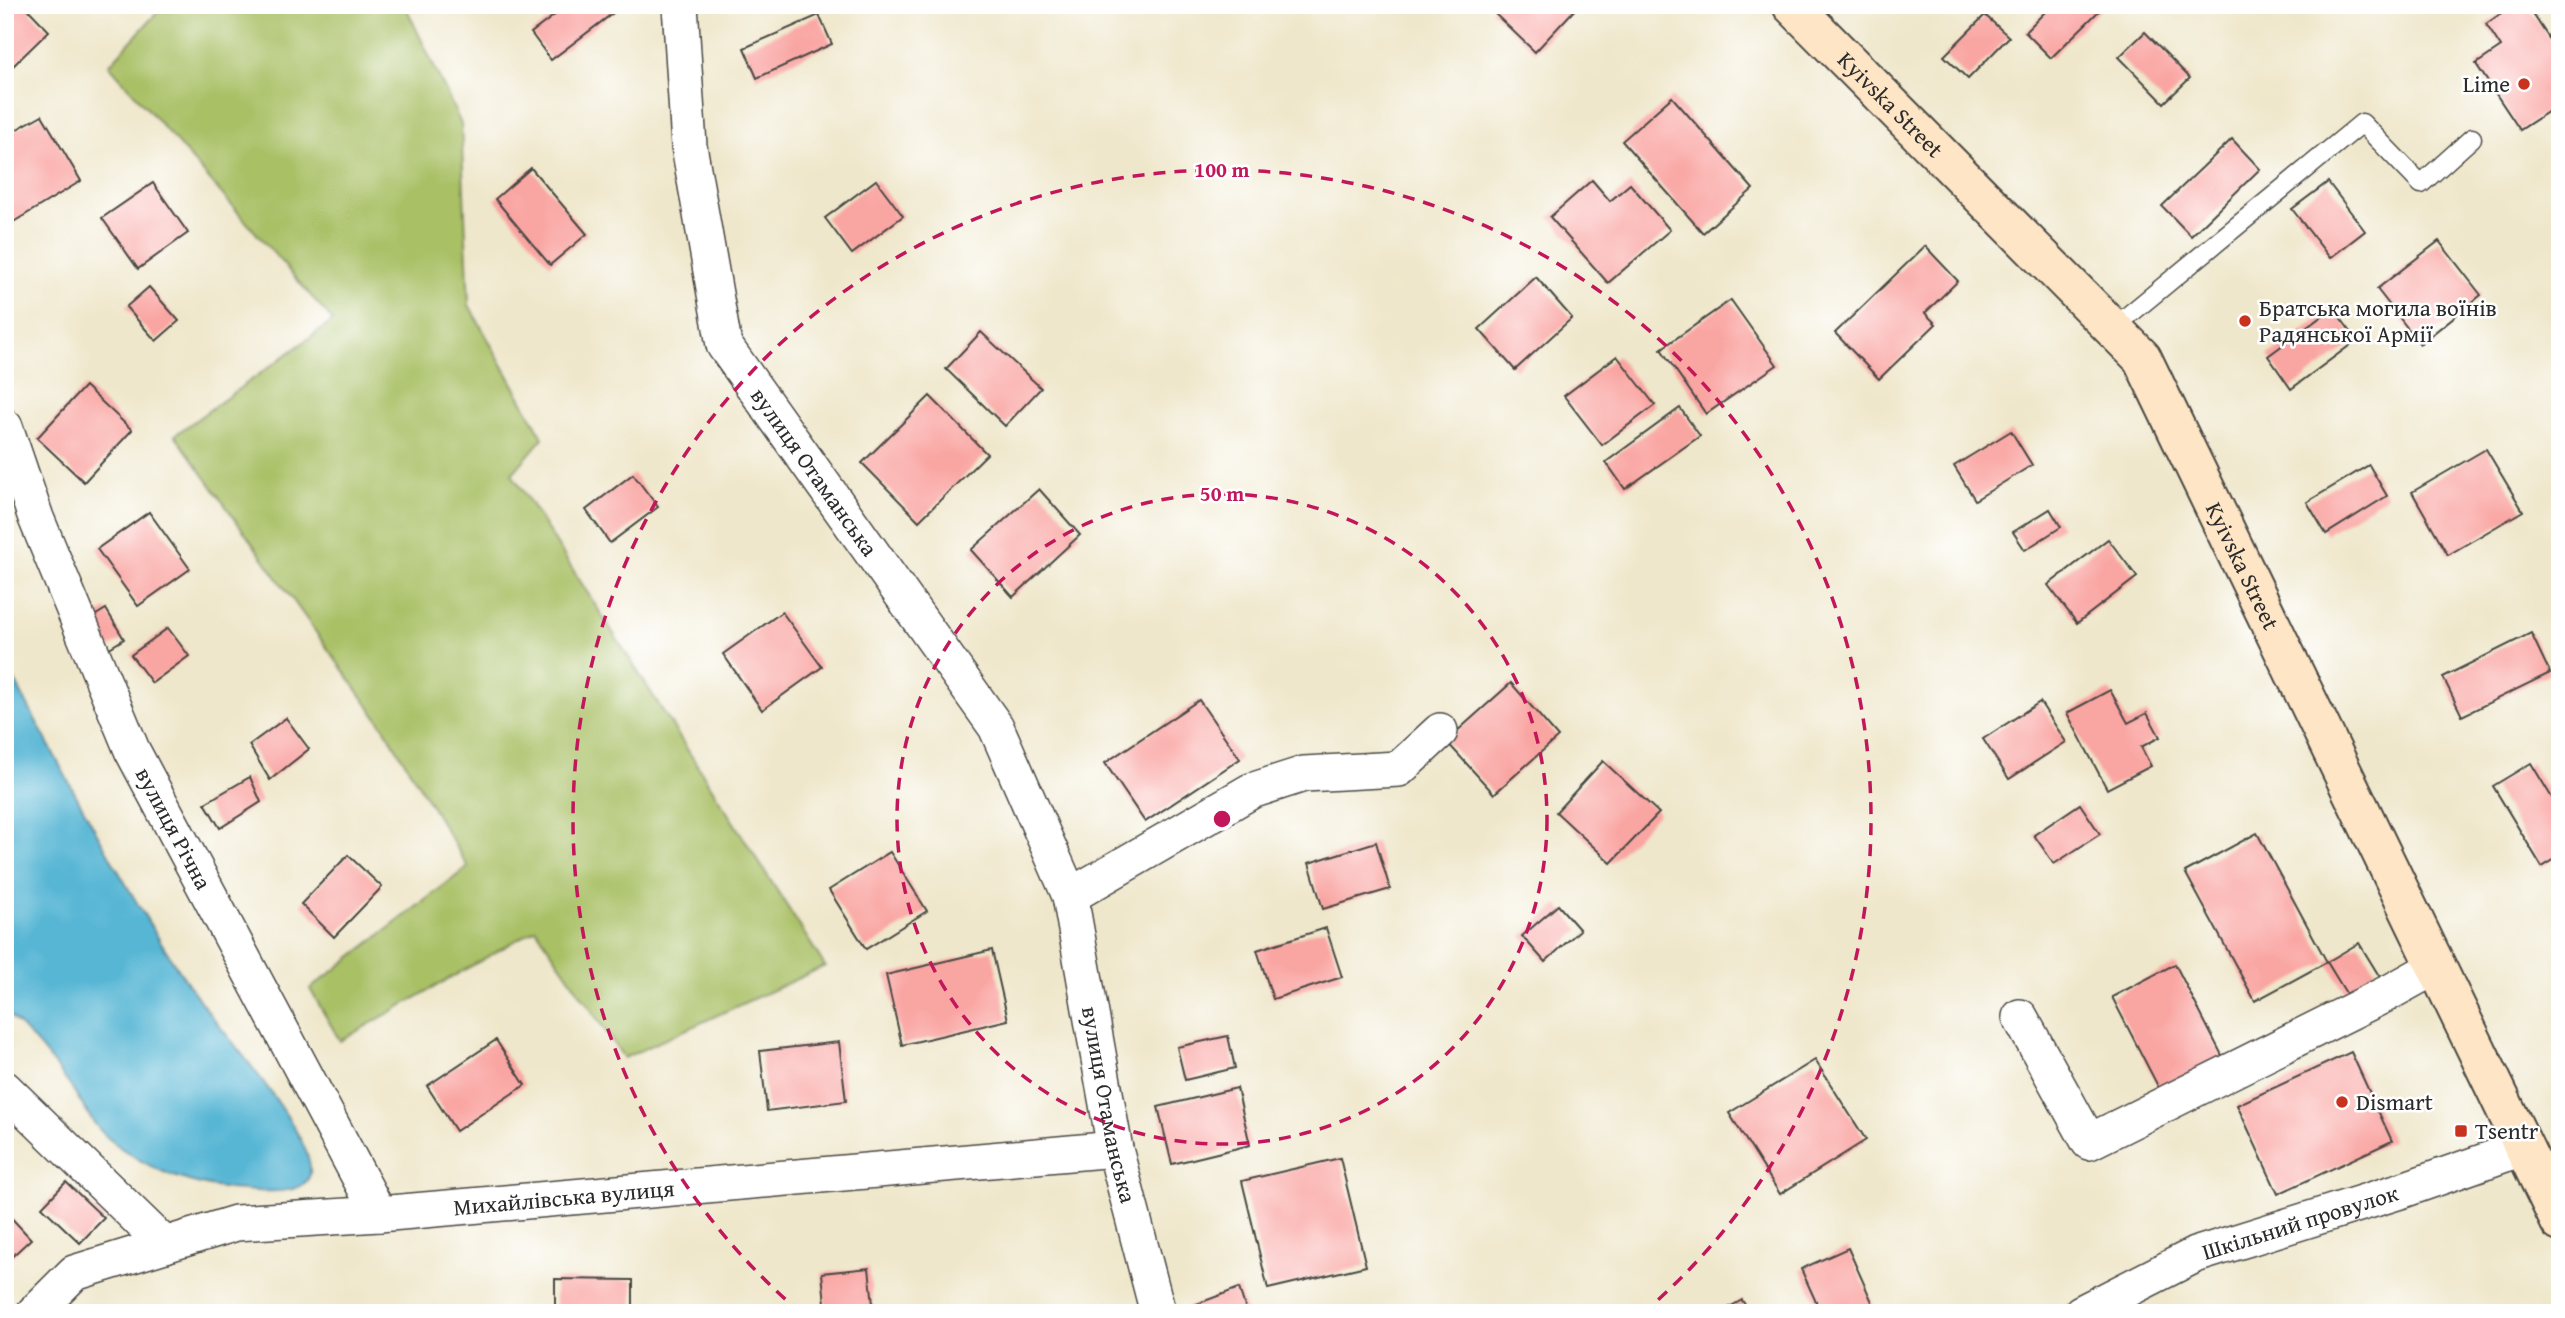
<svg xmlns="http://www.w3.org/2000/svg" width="2565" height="1318" font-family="'Gentium Book Plus',serif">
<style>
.green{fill:#a9c065;stroke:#6a7648;stroke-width:2}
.water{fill:#56b6d4;stroke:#407080;stroke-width:2}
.building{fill:#f9a5a2}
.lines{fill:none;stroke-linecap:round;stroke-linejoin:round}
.lane-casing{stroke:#484743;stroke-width:21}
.street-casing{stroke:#484743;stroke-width:38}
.secondary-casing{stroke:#484743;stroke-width:42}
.lane{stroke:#fff;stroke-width:18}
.street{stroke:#fff;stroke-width:35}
.secondary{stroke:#fde5c5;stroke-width:38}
.ring{fill:none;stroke:#c2185b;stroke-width:3.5;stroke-dasharray:12 9}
.poi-dot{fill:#c8321e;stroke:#fff;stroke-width:2.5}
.labels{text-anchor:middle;stroke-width:5;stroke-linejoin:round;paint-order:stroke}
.poi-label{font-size:23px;fill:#2b2b2b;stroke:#fff;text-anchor:start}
.street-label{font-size:23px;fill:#2b2b2b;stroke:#fff}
.centre{fill:#c2185b;stroke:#fff;stroke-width:3.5}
.ring-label{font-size:21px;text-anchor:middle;font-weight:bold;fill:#c2185b;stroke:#fff;stroke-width:5;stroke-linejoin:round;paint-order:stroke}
</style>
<rect width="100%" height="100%" fill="#fff"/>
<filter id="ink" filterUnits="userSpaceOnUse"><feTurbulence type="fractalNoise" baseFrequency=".0143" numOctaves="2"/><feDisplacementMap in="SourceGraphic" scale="14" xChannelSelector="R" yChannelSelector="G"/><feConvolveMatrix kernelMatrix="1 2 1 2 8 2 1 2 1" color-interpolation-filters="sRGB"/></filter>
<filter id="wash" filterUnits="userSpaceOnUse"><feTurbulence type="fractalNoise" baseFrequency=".00686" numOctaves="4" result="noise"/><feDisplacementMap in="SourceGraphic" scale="28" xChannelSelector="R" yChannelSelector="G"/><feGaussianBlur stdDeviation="1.57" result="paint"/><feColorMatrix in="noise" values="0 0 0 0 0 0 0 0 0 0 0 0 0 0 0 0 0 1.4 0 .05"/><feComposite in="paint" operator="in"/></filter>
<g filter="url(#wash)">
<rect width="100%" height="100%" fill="#efe7cb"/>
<path class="green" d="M164 5H405L461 124 469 305 543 438 512 474 825 966 624 1058 536 929 340 1041 310 989 468 867 385 729 175 435 333 321 109 65Z"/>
<path class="water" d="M5 662C40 729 76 796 113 862 144 915 175 969 213 1018 235 1046 315 1139 310 1173 306 1197 261 1191 244 1190 194 1188 146 1170 108 1138 92 1124 83 1105 71 1087 52 1060 30 1034 5 1011Z"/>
<g id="blocks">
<g class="building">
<path d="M5 5H24L49 31 13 66 5 58Z"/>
<path d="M568 5H613L617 10 551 60 531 33Z"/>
<path d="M1495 5H1579L1535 52 1491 10Z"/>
<path d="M2052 5H2105L2051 58 2025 32Z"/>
<path d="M2513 5H2527L2560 55V104L2520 130 2476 64 2501 47 2486 24Z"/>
<path d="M819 15 832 44 757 78 744 48Z"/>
<path d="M1985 15 2009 37 1968 79 1944 56Z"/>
<path d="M2145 32 2190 78 2164 103 2119 57Z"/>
<path d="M1672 97 1753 189 1703 233 1622 141Z"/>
<path d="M42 115 81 181 5 227V136Z"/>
<path d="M2232 139 2260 169 2191 236 2162 206Z"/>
<path d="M531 168 587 234 550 265 495 199Z"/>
<path d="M876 180 903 216 852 254 825 218Z"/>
<path d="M1592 180 1610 201 1630 184 1670 230 1608 283 1550 217Z"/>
<path d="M2328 182 2365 231 2330 258 2292 209Z"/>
<path d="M153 183 188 233 138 269 102 218Z"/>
<path d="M2439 241 2481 295 2420 344 2377 289Z"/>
<path d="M1925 246 1958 281 1925 313 1936 324 1879 379 1835 333Z"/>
<path d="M1536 277 1572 318 1515 370 1479 329Z"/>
<path d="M149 287 179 321 156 341 126 307Z"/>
<path d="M1731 300 1777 365 1706 414 1661 349Z"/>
<path d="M2333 308 2357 340 2291 389 2268 356Z"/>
<path d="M981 332 1041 388 1005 426 946 369Z"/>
<path d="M1617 356 1655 405 1602 445 1564 396Z"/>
<path d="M85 386 132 430 84 482 37 438Z"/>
<path d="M930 396 987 454 919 521 862 463Z"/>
<path d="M1680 408 1700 436 1625 489 1606 462Z"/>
<path d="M2011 431 2032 465 1975 500 1954 466Z"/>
<path d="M2486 449 2523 511 2448 555 2412 492Z"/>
<path d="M2369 465 2387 496 2326 534 2307 502Z"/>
<path d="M633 474 658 507 610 543 586 510Z"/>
<path d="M1039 489 1080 535 1013 597 971 550Z"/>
<path d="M2050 509 2061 527 2025 550 2013 532Z"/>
<path d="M149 512 190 569 138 606 97 549Z"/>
<path d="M2108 539 2137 577 2077 623 2048 585Z"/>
<path d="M106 609 124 639 106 650 88 620Z"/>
<path d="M782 612 822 667 762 710 723 654Z"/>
<path d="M168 628 189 656 152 683 131 655Z"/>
<path d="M2531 633 2550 673 2462 716 2443 677Z"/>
<path d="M1511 683 1558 737 1494 794 1446 741Z"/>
<path d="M2110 690 2128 723 2147 713 2160 737 2141 747 2151 766 2107 789 2067 713Z"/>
<path d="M1199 700 1240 759 1145 822 1105 763Z"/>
<path d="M2040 702 2066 742 2009 779 1983 739Z"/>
<path d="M286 718 309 749 270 780 249 745Z"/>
<path d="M1603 761 1659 813 1611 863 1556 812Z"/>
<path d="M2531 763 2560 811V856L2542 867 2493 786Z"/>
<path d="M250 777 261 802 220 828 205 803Z"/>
<path d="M2080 804 2100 834 2054 864 2034 835Z"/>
<path d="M2257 833 2327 962 2255 1001 2185 872Z"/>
<path d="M1376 842 1390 889 1323 909 1309 863Z"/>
<path d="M890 852 927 911 866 949 829 890Z"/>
<path d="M348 855 382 887 334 937 301 904Z"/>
<path d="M1558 905 1580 930 1545 962 1522 936Z"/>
<path d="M1326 928 1342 977 1273 999 1257 950Z"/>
<path d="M2359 943 2381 979 2349 998 2327 962Z"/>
<path d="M992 950 1008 1020 902 1045 886 975Z"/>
<path d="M2175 964 2228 1067 2165 1100 2112 997Z"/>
<path d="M1228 1036 1235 1068 1185 1080 1177 1047Z"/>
<path d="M496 1040 525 1085 456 1131 427 1086Z"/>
<path d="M839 1042 846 1101 767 1111 760 1051Z"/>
<path d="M2351 1052 2392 1141 2278 1194 2237 1105Z"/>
<path d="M1815 1060 1866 1140 1780 1194 1729 1113Z"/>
<path d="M1237 1088 1250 1145 1172 1164 1158 1107Z"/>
<path d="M1340 1158 1366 1266 1268 1289 1242 1181Z"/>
<path d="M66 1182 104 1218 80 1243 42 1207Z"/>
<path d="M5 1211 31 1239 5 1263Z"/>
<path d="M1848 1248 1877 1313H1821L1801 1269Z"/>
<path d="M869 1268 874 1313H826L822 1273Z"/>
<path d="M555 1279 633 1280V1313H555Z"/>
<path d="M1239 1288 1247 1313H1179L1178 1311Z"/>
<path d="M1742 1300 1750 1313H1719Z"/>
</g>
</g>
</g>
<g filter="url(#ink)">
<use href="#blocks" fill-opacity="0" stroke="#484743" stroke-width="2"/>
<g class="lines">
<defs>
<path id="lane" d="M2113 328 2362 123 2421 184 2472 138"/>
<g id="street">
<path id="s1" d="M680 5 689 146 724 345 996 727 1070 896 1115 1149 1158 1313"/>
<path id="s2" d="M5 427 36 518 132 750 379 1214"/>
<path d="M1070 896 1251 791 1304 774 1399 769 1440 731"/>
<path d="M2020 1017 2089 1142 2390 992 2435 967"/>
<path d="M5 1089 165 1245"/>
<path id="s3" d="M34 1313 74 1273 236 1223 379 1214 1115 1149"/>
<path id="s4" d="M2081 1313 2195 1255 2403 1190 2525 1147"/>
</g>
<g id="secondary">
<path id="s5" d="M1792 5 2142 358 2560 1222"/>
</g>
</defs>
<use href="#lane" class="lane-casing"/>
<use href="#street" class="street-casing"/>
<use href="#secondary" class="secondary-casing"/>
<use href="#lane" class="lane"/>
<use href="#street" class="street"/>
<use href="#secondary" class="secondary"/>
</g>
</g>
<g class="ring">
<circle cx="1222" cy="819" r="325"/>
<path d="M801 1313A649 649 0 1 1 1643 1313"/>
</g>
<g class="poi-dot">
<circle cx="2524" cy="84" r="7"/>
<circle cx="2245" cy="321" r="7"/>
<circle cx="2342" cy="1102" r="7"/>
<rect x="2454" y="1124" width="14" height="14" rx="3.5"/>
</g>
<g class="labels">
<g class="poi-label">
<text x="2510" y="92" text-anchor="end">Lime</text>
<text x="2259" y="316">Братська могила воїнів<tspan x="2259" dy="26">Радянської Армії</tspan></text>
<text x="2356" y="1110">Dismart</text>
<text x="2475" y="1139">Tsentr</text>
</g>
<g class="street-label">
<text dy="8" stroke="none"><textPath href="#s5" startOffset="140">Kyivska Street</textPath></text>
<text dy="8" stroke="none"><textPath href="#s1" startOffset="499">вулиця Отаманська</textPath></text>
<text dy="8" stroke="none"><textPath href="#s5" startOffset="728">Kyivska Street</textPath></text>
<text dy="8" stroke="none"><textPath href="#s2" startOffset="436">вулиця Річна</textPath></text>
<text dy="8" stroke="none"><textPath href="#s1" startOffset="1209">вулиця Отаманська</textPath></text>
<text dy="8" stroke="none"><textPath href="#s3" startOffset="555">Михайлівська вулиця</textPath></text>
<text dy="8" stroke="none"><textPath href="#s4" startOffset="238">Шкільний провулок</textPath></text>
</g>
</g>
<circle cx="1222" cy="819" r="10" class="centre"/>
<g class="ring-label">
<text x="1222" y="177">100 m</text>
<text x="1222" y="501">50 m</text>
</g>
<rect width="2565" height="1318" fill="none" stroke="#fff" stroke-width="28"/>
</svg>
